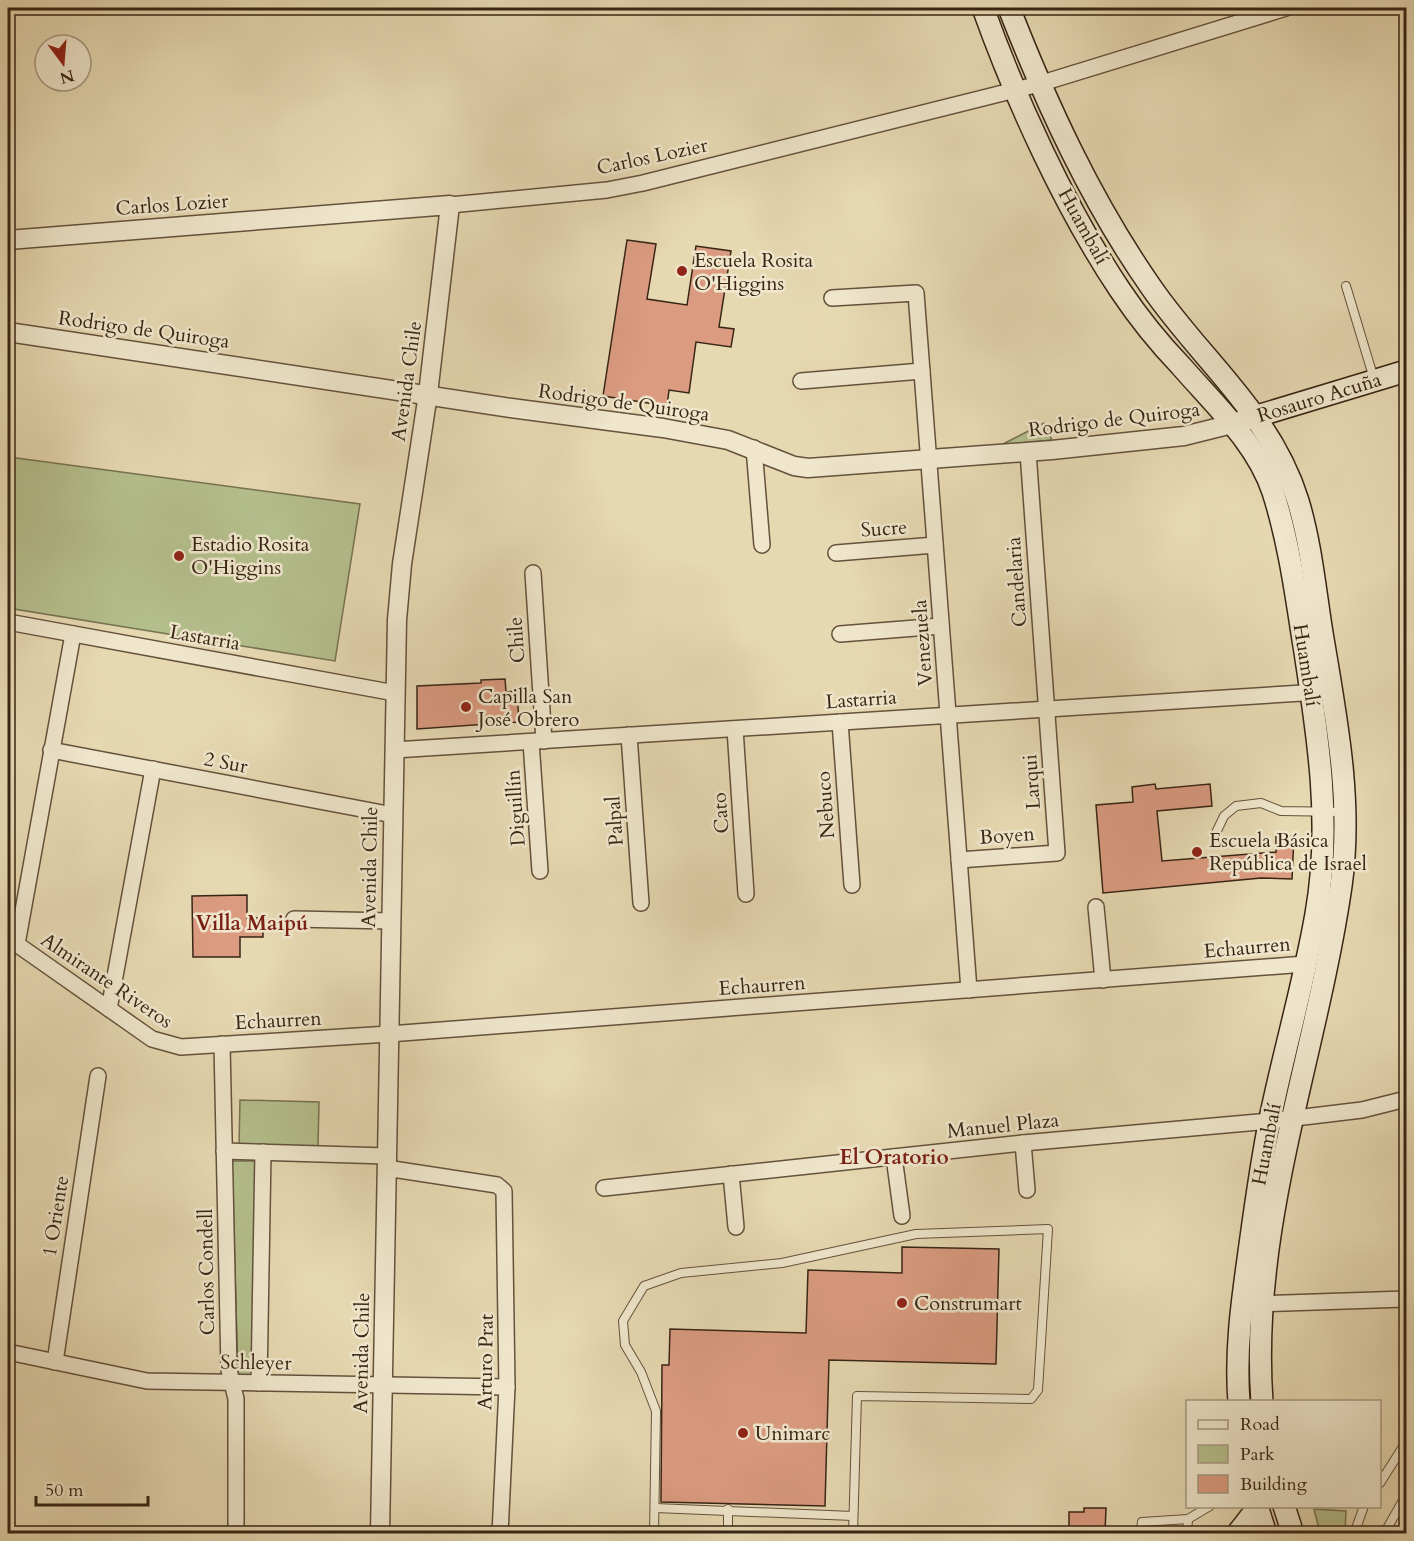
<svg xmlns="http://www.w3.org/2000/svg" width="1414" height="1541" font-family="Cardo,serif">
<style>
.green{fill:#b4bf8c;stroke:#767250;stroke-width:1.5}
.building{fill:#da9b80;stroke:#382515;stroke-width:1.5}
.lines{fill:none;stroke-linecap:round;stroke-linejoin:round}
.service-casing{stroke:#64523c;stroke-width:10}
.minor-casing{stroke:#64523c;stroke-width:18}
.tertiary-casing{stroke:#64523c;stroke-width:21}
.secondary-casing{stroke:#382515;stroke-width:24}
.service{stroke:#efe6cc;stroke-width:8}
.minor{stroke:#efe6cc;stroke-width:15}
.tertiary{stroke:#efe6cc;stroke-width:18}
.secondary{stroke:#efe6cc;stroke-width:21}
.poi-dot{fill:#8f2418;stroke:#efe6cc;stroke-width:2}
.labels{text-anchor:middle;stroke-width:5;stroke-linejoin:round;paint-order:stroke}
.street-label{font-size:20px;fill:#382515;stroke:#efe6cc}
.poi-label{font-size:20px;fill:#382515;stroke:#efe6cc;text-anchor:start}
.neighbourhood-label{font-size:21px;font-weight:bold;fill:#7a1f14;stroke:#efe6cc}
</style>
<rect width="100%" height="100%" fill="#e6d8b1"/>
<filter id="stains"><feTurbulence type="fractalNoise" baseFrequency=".00333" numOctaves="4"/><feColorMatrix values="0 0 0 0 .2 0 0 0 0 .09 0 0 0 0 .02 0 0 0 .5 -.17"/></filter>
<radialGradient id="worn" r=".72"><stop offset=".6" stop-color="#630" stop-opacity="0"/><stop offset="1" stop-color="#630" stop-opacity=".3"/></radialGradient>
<g class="green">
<path d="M1044 423 1052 440 1001 445Z"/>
<path d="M9 457 360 504 335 661 8 608Z"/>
<path d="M240 1100 319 1102 318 1148 239 1147Z"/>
<path d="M232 1161H256V1377H238Z"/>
<path d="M1314 1509 1346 1511 1345 1533H1320Z"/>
</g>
<g class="building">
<path d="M627 240 656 244 647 299 687 305 696 246 731 251 719 327 734 329 731 347 696 342 689 393 669 390 667 406 603 396Z"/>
<path d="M505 679 506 692 517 691 519 722 417 729V686L481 683V680Z"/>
<path d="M1155 784 1156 789 1210 784 1212 806 1157 811 1162 861 1276 852V835L1294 836 1292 879 1261 878 1103 893 1096 805 1133 802 1132 787Z"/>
<path d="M247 895V918H263V937H240V957H193L192 896Z"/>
<path d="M902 1247 999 1249 996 1364 829 1360 825 1506 661 1502 662 1365H669L670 1329 806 1333 808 1270 902 1273Z"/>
<path d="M1084 1508H1106L1105 1533H1069V1512H1084Z"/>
</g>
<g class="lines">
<defs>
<g id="service">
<path d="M1346 286 1374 379"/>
<path d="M1215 835 1224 816 1236 806 1261 803 1281 811 1345 812"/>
<path d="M1380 1483 1406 1442"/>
<path d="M655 1508 853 1516"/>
<path d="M654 1534 656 1411 641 1372 625 1345 623 1321 644 1286 681 1273 782 1263 916 1234 1048 1229 1038 1390 1031 1399 857 1396 853 1534"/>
<path d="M728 1534V1509"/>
<path d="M1140 1534 1142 1522 1188 1519 1210 1506"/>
<path d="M1187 1534 1188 1519"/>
<path d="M1354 1534 1364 1506"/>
<path d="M1384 1534 1406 1495"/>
</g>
<g id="minor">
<path d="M450 205 607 190 643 183 1039 84 1286 8"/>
<path d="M832 298 916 293 969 990"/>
<path d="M801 381 922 371"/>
<path d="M754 448 762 545"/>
<path d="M836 553 935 545"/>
<path d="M533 573 544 741"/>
<path d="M8 622 395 693"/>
<path d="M840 634 941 626"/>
<path d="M840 722 852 885"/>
<path d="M735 729 746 894"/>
<path d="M629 735 641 903"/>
<path d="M531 742 540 871"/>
<path d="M51 750 393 815"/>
<path d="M394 750 1319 692"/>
<path d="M959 860 1057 853 1028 452"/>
<path d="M1096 907 1103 980"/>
<path d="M294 919 391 921"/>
<path d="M8 938 152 1039 181 1047 389 1034 1305 964"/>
<path d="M17 944 73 634"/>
<path d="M109 1009 153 769"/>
<path d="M222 1044 229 1370 236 1399V1534"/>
<path d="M1023 1143 1027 1190"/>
<path d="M224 1151 387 1156"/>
<path d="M894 1157 902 1216"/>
<path d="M386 1168 497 1185 504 1191 507 1387 500 1534"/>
<path d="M731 1174 736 1227"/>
<path d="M604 1188 1023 1143 1270 1121 1362 1110 1406 1099"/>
<path d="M1254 1304 1406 1299"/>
<path d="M8 1352 147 1381 507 1387"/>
<path d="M55 1362 98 1076"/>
<path d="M259 1383 263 1152"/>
</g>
<g id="tertiary">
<path d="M8 240 450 205 428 394 402 564 397 620 380 1534"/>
<path d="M8 332 511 408 663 428 728 440 794 466 808 468 1052 450 1184 436 1232 424"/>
</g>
<g id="secondary">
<path d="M983 8C1016 100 1065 208 1120 290 1138 317 1159 343 1181 366 1214 404 1257 443 1273 492 1289 542 1296 595 1304 646 1318 736 1332 824 1316 914 1304 983 1284 1051 1270 1119 1261 1163 1255 1208 1249 1252 1242 1302 1235 1351 1239 1402"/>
<path d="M1009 8C1047 105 1091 201 1151 287 1201 360 1271 413 1298 501 1311 544 1315 589 1322 633 1336 717 1353 801 1341 886 1316 1058 1249 1225 1262 1402"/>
<path d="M1244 420 1406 371"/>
<path d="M1257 1506 1266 1534"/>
<path d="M1284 1506 1293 1534"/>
<path d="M1237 1534 1259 1506"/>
</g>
</defs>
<use href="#service" class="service-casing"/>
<use href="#minor" class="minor-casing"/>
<use href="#tertiary" class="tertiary-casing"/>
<use href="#secondary" class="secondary-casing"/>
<use href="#service" class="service"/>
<use href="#minor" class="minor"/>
<use href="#tertiary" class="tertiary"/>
<use href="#secondary" class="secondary"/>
</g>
<g class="poi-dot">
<circle cx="682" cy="271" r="6"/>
<circle cx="179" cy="556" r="6"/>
<circle cx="466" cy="707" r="6"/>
<circle cx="1197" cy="852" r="6"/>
<circle cx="902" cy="1303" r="6"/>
<circle cx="743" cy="1433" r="6"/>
</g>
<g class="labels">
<g class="street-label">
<text transform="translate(652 156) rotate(-12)" y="7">Carlos Lozier</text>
<text transform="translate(172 204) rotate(-4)" y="7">Carlos Lozier</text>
<text transform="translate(1084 226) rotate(61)" y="7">Huambalí</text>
<text transform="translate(144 329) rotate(8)" y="7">Rodrigo de Quiroga</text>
<text transform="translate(406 381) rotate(-82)" y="7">Avenida Chile</text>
<text transform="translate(1319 397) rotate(-17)" y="7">Rosauro Acuña</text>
<text transform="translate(624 402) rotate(8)" y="7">Rodrigo de Quiroga</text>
<text transform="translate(1114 419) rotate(-7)" y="7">Rodrigo de Quiroga</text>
<text transform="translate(884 528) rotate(-4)" y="7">Sucre</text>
<text transform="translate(1016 582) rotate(-94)" y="7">Candelaria</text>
<text transform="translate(205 637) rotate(10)" y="7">Lastarria</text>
<text transform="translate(516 640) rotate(-94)" y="7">Chile</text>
<text transform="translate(922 643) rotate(-94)" y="7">Venezuela</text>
<text transform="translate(1307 665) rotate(81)" y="7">Huambalí</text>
<text transform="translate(861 699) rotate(-4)" y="7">Lastarria</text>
<text transform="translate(226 762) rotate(11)" y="7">2 Sur</text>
<text transform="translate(1031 782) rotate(-94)" y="7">Larqui</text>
<text transform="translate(825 805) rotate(-94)" y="7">Nebuco</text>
<text transform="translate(515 808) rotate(-94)" y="7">Diguillín</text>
<text transform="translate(720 813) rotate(-94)" y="7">Cato</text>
<text transform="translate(614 821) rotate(-94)" y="7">Palpal</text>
<text transform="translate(1007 835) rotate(-4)" y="7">Boyen</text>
<text transform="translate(369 867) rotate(-89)" y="7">Avenida Chile</text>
<text transform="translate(1247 947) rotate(-5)" y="7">Echaurren</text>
<text transform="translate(107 980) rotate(34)" y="7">Almirante Riveros</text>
<text transform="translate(762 985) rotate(-4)" y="7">Echaurren</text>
<text transform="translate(278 1020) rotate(-3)" y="7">Echaurren</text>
<text transform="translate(1003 1125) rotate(-6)" y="7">Manuel Plaza</text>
<text transform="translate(1266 1144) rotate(-79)" y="7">Huambalí</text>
<text transform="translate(55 1216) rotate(-81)" y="7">1 Oriente</text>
<text transform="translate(206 1272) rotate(-91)" y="7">Carlos Condell</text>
<text transform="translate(361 1353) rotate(-89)" y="7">Avenida Chile</text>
<text transform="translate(256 1362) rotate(1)" y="7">Schleyer</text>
<text transform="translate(485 1362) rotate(-89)" y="7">Arturo Prat</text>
</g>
<g class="poi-label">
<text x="694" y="267">Escuela Rosita<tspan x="694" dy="23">O'Higgins</tspan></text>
<text x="191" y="551">Estadio Rosita<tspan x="191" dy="23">O'Higgins</tspan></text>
<text x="478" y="703">Capilla San<tspan x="478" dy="23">José Obrero</tspan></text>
<text x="1209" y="847">Escuela Básica<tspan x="1209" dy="23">República de Israel</tspan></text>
<text x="914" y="1310">Construmart</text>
<text x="755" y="1440">Unimarc</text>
</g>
<g class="neighbourhood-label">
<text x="252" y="930">Villa Maipú</text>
<text x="894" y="1164">El Oratorio</text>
</g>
</g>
<rect width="1414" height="1541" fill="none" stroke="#e6d8b1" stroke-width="30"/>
<rect x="9" y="9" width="1396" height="1523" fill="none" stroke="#382515" stroke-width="3"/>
<rect x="15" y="15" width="1384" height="1511" fill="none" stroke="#382515" stroke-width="1.5"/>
<rect x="1186" y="1400" width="195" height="108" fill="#efe6cc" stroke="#a69983" stroke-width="1.5"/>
<rect x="1198" y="1420" width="30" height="9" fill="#efe6cc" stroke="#a69983" stroke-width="1.5"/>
<text x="1240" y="1430" font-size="18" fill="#382515">Road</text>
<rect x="1198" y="1445" width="30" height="18" fill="#b4bf8c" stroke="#a69983" stroke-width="1.5"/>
<text x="1240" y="1460" font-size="18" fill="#382515">Park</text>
<rect x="1198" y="1475" width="30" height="18" fill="#da9b80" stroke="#a69983" stroke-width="1.5"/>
<text x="1240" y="1490" font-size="18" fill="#382515">Building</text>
<g transform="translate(63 63) rotate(164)"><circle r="28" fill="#efe6cc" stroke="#a69983" stroke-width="1.5"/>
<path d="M0-4.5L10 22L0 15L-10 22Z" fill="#8f2418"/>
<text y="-9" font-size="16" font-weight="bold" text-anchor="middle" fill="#382515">N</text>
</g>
<path d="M36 1496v9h112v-9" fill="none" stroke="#382515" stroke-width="3"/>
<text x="45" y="1496" font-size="18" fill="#382515" stroke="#efe6cc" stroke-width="4.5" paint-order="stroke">50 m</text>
<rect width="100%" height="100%" filter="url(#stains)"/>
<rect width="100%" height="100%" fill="url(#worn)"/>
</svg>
